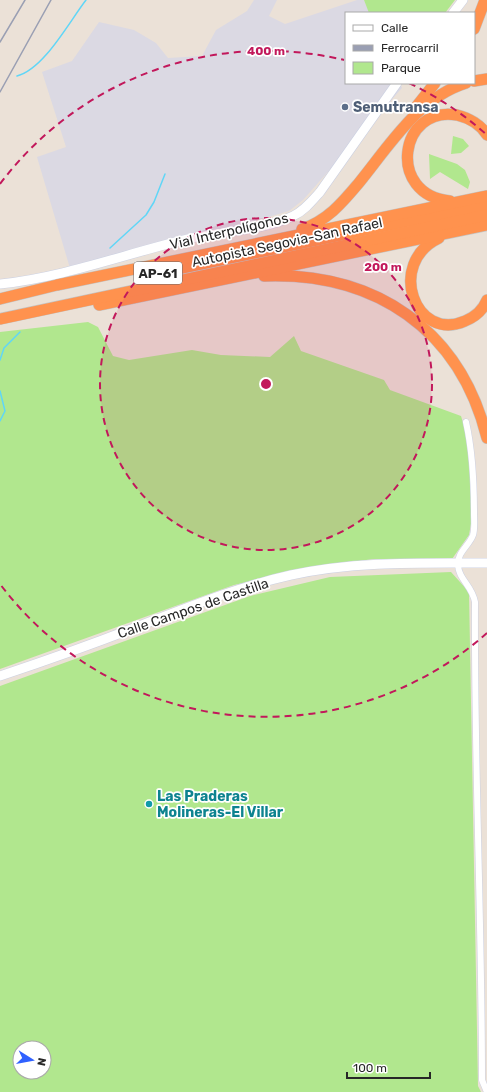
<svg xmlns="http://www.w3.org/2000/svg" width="487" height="1092" font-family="Rubik,sans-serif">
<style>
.industrial{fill:#dbd9e3}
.green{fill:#b1e78e;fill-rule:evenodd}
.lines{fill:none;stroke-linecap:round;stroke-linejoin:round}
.stream{stroke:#60d6f7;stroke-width:1.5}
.minor-casing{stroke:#ccd1e2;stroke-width:7}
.secondary-casing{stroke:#ccd1e2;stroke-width:10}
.motorway-casing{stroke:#c3c3c3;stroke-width:12}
.minor{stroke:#fff;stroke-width:6}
.secondary{stroke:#fff;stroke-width:9}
.motorway{stroke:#ff924e;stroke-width:11}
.rail{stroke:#9a9fb3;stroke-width:1.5}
.ring{fill:none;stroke:#c2185b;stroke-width:2;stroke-dasharray:7 5}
.service-dot{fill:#5c6f8a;stroke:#fff;stroke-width:1.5}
.culture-dot{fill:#0f9aa8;stroke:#fff;stroke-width:1.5}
.labels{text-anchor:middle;stroke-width:3.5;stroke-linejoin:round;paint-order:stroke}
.shield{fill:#fff;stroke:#686868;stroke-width:1}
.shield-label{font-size:13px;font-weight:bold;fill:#272727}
.service-label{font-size:14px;font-weight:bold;fill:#4e5e75;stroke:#fff;text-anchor:start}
.street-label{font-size:14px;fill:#272727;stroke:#fff}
.culture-label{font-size:14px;font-weight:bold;fill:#0d838f;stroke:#fff;text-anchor:start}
.centre{fill:#c2185b;stroke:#fff;stroke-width:2}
.ring-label{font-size:12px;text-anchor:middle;font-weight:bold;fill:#c2185b;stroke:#fff;stroke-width:3.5;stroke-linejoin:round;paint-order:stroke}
</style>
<rect width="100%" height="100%" fill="#ebe1d7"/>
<path class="industrial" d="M254 0H277L269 16 285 24 357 0H364L370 13H346V83H400L402 88 303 200 289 211 72 275 37 157 66 147 42 72 72 61 99 22 134 30 156 43 168 58 202 56 216 30 247 11Z"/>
<g class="green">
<path d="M364 0H455L445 13H369Z"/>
<path d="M453 136 463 139 469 146 461 153 451 154Z"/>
<path d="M429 154 457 164 465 170 470 182 468 189 440 172 430 179Z"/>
<path d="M88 322 98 327 113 356 129 360 192 350 221 355 270 357 294 336 301 351 384 380 390 390 461 416 471 449 472 518 469 535 452 559H374L307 568 234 585 0 669V332Z"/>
<path d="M451 572 469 592 478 1086 481 1092H0V686L250 596 330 577ZM20 1048H44V1072H20Z"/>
</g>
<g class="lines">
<g class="stream">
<path d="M17 76C44 69 69 22 86 0"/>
<path d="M110 248 146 215 154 202 165 174"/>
<path d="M0 360 4 348 20 332"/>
<path d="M0 391 5 411 0 421"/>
</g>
<defs>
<path id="minor" d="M466 422C473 453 474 482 474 513 474 520 475 529 473 535 469 546 458 551 458 564 458 579 472 585 475 602 474 761 482 921 482 1080L487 1092"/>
<g id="secondary">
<path d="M453 13 463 0"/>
<path d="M0 284C66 277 127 253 192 238 225 231 262 231 293 216 304 211 312 201 320 192L397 83"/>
<path d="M0 676C45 661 90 645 134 628 186 608 237 587 291 575 355 561 422 563 487 563"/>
</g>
<g id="motorway">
<path d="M474 29 485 0"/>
<path d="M474 81 487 79"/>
<path d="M416 107 435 83"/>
<path d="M450 201C386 195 399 105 457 115 469 118 481 125 487 135"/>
<path d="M302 229C327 221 342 203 358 184 389 146 418 98 466 83"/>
<path d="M439 238C386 263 415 343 465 321 475 317 483 310 487 300"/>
<path d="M153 274 487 205"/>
<path d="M264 276C375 272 460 329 487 438"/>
<path d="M0 299 57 285 487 196"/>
<path d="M99 305 487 225"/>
<path d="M0 319 487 215"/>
</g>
</defs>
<use href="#minor" class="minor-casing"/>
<use href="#secondary" class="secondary-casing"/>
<use href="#motorway" class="motorway-casing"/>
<use href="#minor" class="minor"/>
<use href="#secondary" class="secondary"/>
<use href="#motorway" class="motorway"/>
<g class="rail">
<path d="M0 42 25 0"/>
<path d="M0 92 51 0"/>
</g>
</g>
<circle cx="266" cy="384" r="166" fill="#c2185b" fill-opacity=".12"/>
<g class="ring">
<circle cx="266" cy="384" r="166"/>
<path d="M487 633A333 333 0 0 1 0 584M0 184A333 333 0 0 1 344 60M409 83A333 333 0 0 1 487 135"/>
</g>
<circle class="service-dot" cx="345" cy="107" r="4"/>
<circle class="culture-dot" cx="149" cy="804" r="4"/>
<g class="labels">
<rect class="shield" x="134" y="262" width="48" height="22" rx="3"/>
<g class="shield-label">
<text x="158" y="278">AP-61</text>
</g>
<g class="service-label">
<text x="353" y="112">Semutransa</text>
</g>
<g class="street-label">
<text transform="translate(229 231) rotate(-13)" y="5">Vial Interpolígonos</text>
<text transform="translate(287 242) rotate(-12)" y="5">Autopista Segovia-San Rafael</text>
<text transform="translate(193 608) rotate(-19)" y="5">Calle Campos de Castilla</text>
</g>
<g class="culture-label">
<text x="157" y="801">Las Praderas<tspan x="157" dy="16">Molineras-El Villar</tspan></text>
</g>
</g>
<circle cx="266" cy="384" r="6" class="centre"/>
<g class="ring-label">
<text x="266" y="55">400 m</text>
<text x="383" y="271">200 m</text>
</g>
<rect x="345" y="12" width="130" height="72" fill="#ffffff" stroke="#a9a9a9"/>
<rect x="353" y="25" width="20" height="6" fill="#ffffff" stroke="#a9a9a9"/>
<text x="381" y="32" font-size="12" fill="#272727">Calle</text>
<rect x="353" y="45" width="20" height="6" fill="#9a9fb3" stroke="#a9a9a9"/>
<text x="381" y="52" font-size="12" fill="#272727">Ferrocarril</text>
<rect x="353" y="62" width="20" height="12" fill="#b1e78e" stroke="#a9a9a9"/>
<text x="381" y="72" font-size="12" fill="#272727">Parque</text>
<g transform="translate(32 1060) rotate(101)"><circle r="19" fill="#ffffff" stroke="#a9a9a9"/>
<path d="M0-3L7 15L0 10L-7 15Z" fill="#3061ff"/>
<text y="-6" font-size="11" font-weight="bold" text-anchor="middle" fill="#272727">N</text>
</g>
<path d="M347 1072v6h83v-6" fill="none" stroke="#272727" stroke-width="2"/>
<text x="353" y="1072" font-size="12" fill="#272727" stroke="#ffffff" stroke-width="3" paint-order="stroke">100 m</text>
</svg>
